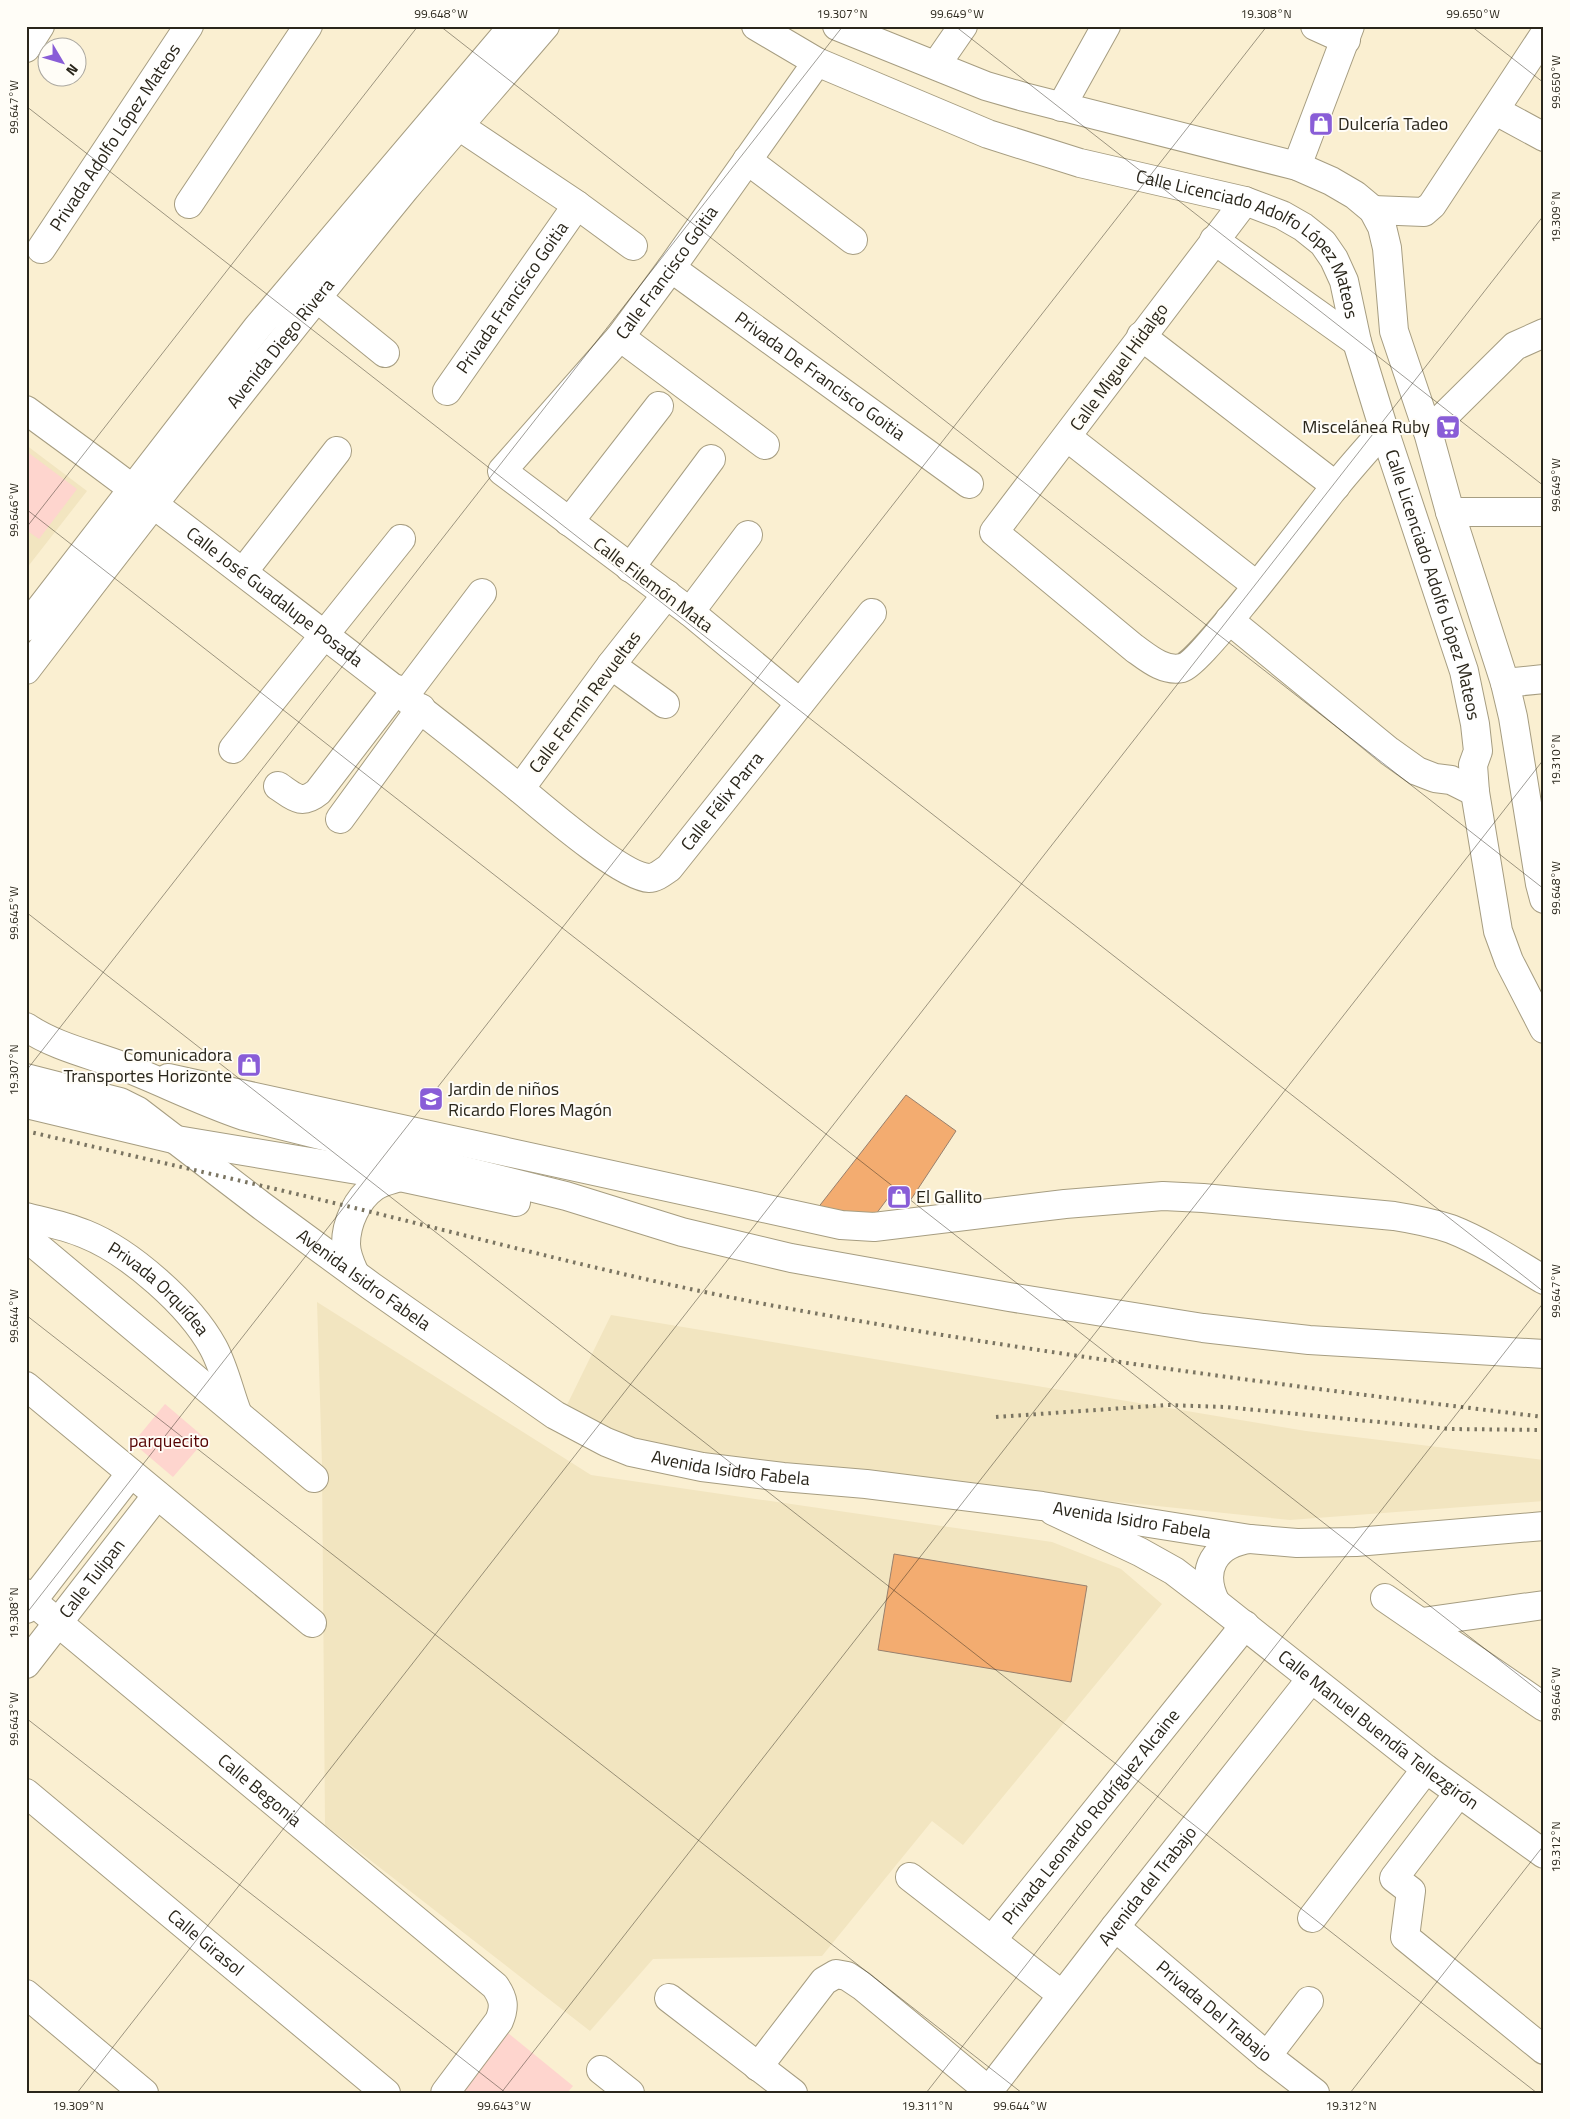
<svg xmlns="http://www.w3.org/2000/svg" width="1570" height="2119" font-family="'Titillium Web',sans-serif">
<style>
.built{fill:#f2e5c0}
.green{fill:#fed5ce}
.building{fill:#f3ac70;stroke:#98806d}
.lines{fill:none;stroke-linecap:round;stroke-linejoin:round}
.minor-casing{stroke:#a69d81;stroke-width:30}
.major-casing{stroke:#a69d81;stroke-width:30}
.highway-casing{stroke:#a69d81;stroke-width:30}
.minor{stroke:#fff;stroke-width:28}
.major{stroke:#fff;stroke-width:28}
.highway{stroke:#fff;stroke-width:28}
.rail{stroke:#7a7461;stroke-width:4;stroke-dasharray:2.5 5;stroke-linecap:butt}
.ticks{fill:none;stroke:#2a261b;stroke-width:1;stroke-opacity:0.45}
.labels{text-anchor:middle;stroke-width:4;stroke-linejoin:round;paint-order:stroke}
.poi-label{font-size:18px;fill:#2a261b;stroke:#fffdf7;text-anchor:start}
.street-label{font-size:18px;fill:#2a261b;stroke:#fffdf7}
.park-label{font-size:18px;fill:#540100;stroke:#fffdf7}
.neatline{fill:none;stroke:#2a261b;stroke-width:2}
.ticks-label{font-size:12px;text-anchor:middle;fill:#2a261b}
</style>
<rect width="100%" height="100%" fill="#faefd1"/>
<g class="built">
<path d="M26 445 87 491 26 569Z"/>
<path d="M317 1302 591 1475 1052 1542 1121 1569 1162 1604 963 1845 932 1821 822 1956 653 1959 590 2031 325 1825 322 1465Z"/>
<path d="M611 1315 1306 1431 1544 1460V1501L1290 1520 653 1453 565 1409Z"/>
</g>
<g class="green">
<path d="M26 451 77 489 39 539 26 530Z"/>
<path d="M165 1404 206 1439 173 1477 133 1443Z"/>
<path d="M508 2033 573 2086 567 2093H460Z"/>
</g>
<g class="building">
<path d="M906 1095 956 1131 904 1210 888 1198 876 1214 817 1209Z"/>
<path d="M894 1554 1087 1586 1071 1682 878 1650Z"/>
</g>
<g class="lines">
<defs>
<g id="minor">
<path id="s1" d="M756 26 817 62 988 134 1080 163 1245 201 1282 215 1303 227 1323 243 1334 259 1344 281 1357 342 1384 430 1464 671 1475 724 1478 751 1473 765 1475 792 1498 931 1509 961 1544 1029"/>
<path d="M837 26 986 86 1024 97 1297 166 1331 181 1355 195 1373 210 1382 227 1387 248 1394 331 1428 432 1450 512 1505 683 1513 717 1540 884 1544 899"/>
<path d="M1315 26 1346 40"/>
<path d="M26 48 40 26"/>
<path d="M936 65 963 26"/>
<path d="M1061 107 1106 26"/>
<path d="M1496 111 1544 137"/>
<path d="M459 126 577 205 633 246"/>
<path d="M747 160 853 240"/>
<path d="M1297 166 1350 26"/>
<path d="M1245 201 994 532 1134 648C1148 658 1164 672 1182 668 1200 664 1314 513 1334 488 1350 468 1367 449 1384 430"/>
<path d="M189 204 308 26"/>
<path d="M1373 210 1424 212 1432 205 1544 35"/>
<path d="M1214 240 1357 342"/>
<path id="s2" d="M41 249 189 26"/>
<path id="s3" d="M671 268 969 484"/>
<path d="M317 298 385 353"/>
<path d="M1141 336 1336 486"/>
<path d="M620 337 765 445"/>
<path id="s4" d="M447 391 577 205"/>
<path id="s5" d="M26 410C99 463 171 517 242 572 335 643 429 714 520 789"/>
<path d="M1428 432 1515 346 1544 333"/>
<path d="M1067 437 1256 585"/>
<path d="M1450 512H1544"/>
<path d="M569 522 659 406"/>
<path d="M630 568 711 459"/>
<path d="M243 572 337 451"/>
<path id="s6" d="M667 594 611 665 520 789C543 808 622 877 649 878 656 878 663 872 669 868L872 613"/>
<path d="M690 612 748 535"/>
<path d="M1229 620 1389 751 1417 771 1435 778 1451 780 1475 792"/>
<path d="M26 627 257 328 513 26"/>
<path d="M611 665 665 704"/>
<path id="s7" d="M26 670C149 508 275 348 404 190 450 135 498 81 545 26"/>
<path d="M1505 683 1544 679"/>
<path d="M405 695 482 593"/>
<path id="s8" d="M800 703 690 612 502 471 620 337 671 268 817 62"/>
<path d="M233 749 401 539"/>
<path d="M278 786C293 796 301 806 318 792L397 689"/>
<path d="M340 819 421 708"/>
<path id="s9" d="M26 1217C46 1222 66 1226 85 1234 130 1252 190 1305 213 1347 224 1367 229 1391 237 1412"/>
<path d="M26 1237 314 1478"/>
<path d="M26 1386 312 1623"/>
<path id="s10" d="M26 1593 32 1601 495 1986C504 1999 505 2007 499 2021L445 2093"/>
<path d="M1385 1598 1544 1707"/>
<path d="M26 1609 131 1473"/>
<path d="M1422 1622 1544 1605"/>
<path id="s11" d="M26 1664 157 1495"/>
<path id="s12" d="M26 1793 386 2093"/>
<path d="M1458 1794 1394 1878 1411 1891 1405 1937 1544 2050"/>
<path d="M910 1877 1062 1995"/>
<path d="M1312 1918 1426 1769"/>
<path id="s13" d="M1115 1927 1267 2056 1315 2093"/>
<path id="s14" d="M992 1940 1245 1625"/>
<path d="M26 1994 144 2093"/>
<path d="M669 1998 793 2093"/>
<path d="M1267 2056 1309 2001"/>
<path d="M758 2067 824 1981 836 1974 847 1976 862 1986 989 2091"/>
<path d="M601 2070 630 2093"/>
<path id="s15" d="M987 2093 1115 1927 1311 1679"/>
</g>
<g id="major">
<path d="M168 1078 841 1225 874 1227 1065 1204 1163 1196 1203 1198 1394 1216C1413 1219 1433 1223 1451 1229 1484 1242 1514 1262 1544 1280"/>
<path id="s16" d="M1053 1511 1140 1552 1174 1571 1216 1603 1426 1769 1544 1854"/>
<path d="M1216 1603C1199 1569 1215 1544 1250 1539"/>
</g>
<g id="highway">
<path d="M26 1027C56 1047 90 1054 122 1066 163 1082 202 1102 244 1116L566 1196 682 1232 791 1258 1009 1297 1203 1328 1309 1340 1544 1354"/>
<path id="s17" d="M26 1078 120 1102 138 1111 262 1206 371 1286 555 1415 606 1442 631 1452 702 1467 783 1477 866 1484 1042 1506 1250 1539 1297 1543 1356 1542 1544 1526"/>
<path d="M26 1104 177 1140 400 1177 516 1202"/>
<path d="M355 1274C351 1265 346 1255 346 1244 346 1223 357 1199 374 1187 382 1181 391 1180 400 1177"/>
</g>
</defs>
<use href="#minor" class="minor-casing"/>
<use href="#major" class="major-casing"/>
<use href="#highway" class="highway-casing"/>
<use href="#minor" class="minor"/>
<use href="#major" class="major"/>
<use href="#highway" class="highway"/>
<g class="rail">
<path d="M26 1131C137 1157 248 1182 359 1209 497 1243 635 1280 775 1306 1030 1353 1287 1386 1544 1417"/>
<path d="M996 1417 1167 1405 1226 1407 1450 1429 1544 1430"/>
</g>
</g>
<path class="ticks" d="M440 26 1544 889M955 26 1544 486M1471 26 1544 83M26 106 1544 1292M26 509 1544 1695M26 528 418 26M26 912 1537 2093M26 1071 843 26M26 1315 1022 2093M26 1614 1267 26M26 1718 506 2093M77 2093 1544 215M501 2093 1544 759M926 2093 1544 1302M1350 2093 1544 1845"/>
<defs>
<symbol id="shop-square" viewBox="-11 -11 22 22"><rect x="-9" y="-9" width="18" height="18" rx="4" fill="#895dd7" stroke="#fffdf7"/><path d="M-5-2.5h2.3a2.7 3.5 0 0 1 5.4 0H5L5.5 6h-11ZM-1.5-2.5h3a1.5 2.3 0 0 0-3 0Z" fill="#fff"/></symbol>
<symbol id="supermarket-square" viewBox="-11 -11 22 22"><rect x="-9" y="-9" width="18" height="18" rx="4" fill="#895dd7" stroke="#fffdf7"/><path d="M-6-5.5h2.5l.6 2H6L4.5 2H-2.5L-4.4-4H-6ZM-1.5 3.2a1.3 1.3 0 1 0 .1 0ZM3 3.2a1.3 1.3 0 1 0 .1 0Z" fill="#fff"/></symbol>
<symbol id="school-square" viewBox="-11 -11 22 22"><rect x="-9" y="-9" width="18" height="18" rx="4" fill="#895dd7" stroke="#fffdf7"/><path d="M0-5L7-2L0 1L-7-2ZM-4 1L0 2.5L4 1V4Q0 6-4 4Z" fill="#fff"/></symbol>
</defs>
<g fill-rule="evenodd">
<use href="#shop-square" x="1307" y="110" width="28" height="28"/>
<use href="#supermarket-square" x="1434" y="413" width="28" height="28"/>
<use href="#shop-square" x="235" y="1051" width="28" height="28"/>
<use href="#school-square" x="417" y="1085" width="28" height="28"/>
<use href="#shop-square" x="885" y="1183" width="28" height="28"/>
</g>
<g class="labels">
<g class="poi-label">
<text x="1338" y="130">Dulcería Tadeo</text>
<text x="1430" y="433" text-anchor="end">Miscelánea Ruby</text>
<text x="232" y="1061" text-anchor="end">Comunicadora<tspan x="232" dy="21">Transportes Horizonte</tspan></text>
<text x="448" y="1095">Jardin de niños<tspan x="448" dy="21">Ricardo Flores Magón</tspan></text>
<text x="916" y="1203">El Gallito</text>
</g>
<g class="street-label">
<text dy="6" stroke="none"><textPath href="#s2" startOffset="134">Privada Adolfo López Mateos</textPath></text>
<text dy="6" stroke="none"><textPath href="#s1" startOffset="552">Calle Licenciado Adolfo López Mateos</textPath></text>
<text dy="6" stroke="none"><textPath href="#s8" startOffset="636">Calle Francisco Goitia</textPath></text>
<text dy="6" stroke="none"><textPath href="#s4" startOffset="114">Privada Francisco Goitia</textPath></text>
<text dy="6" stroke="none"><textPath href="#s7" startOffset="414">Avenida Diego Rivera</textPath></text>
<text transform="translate(1119 367) rotate(-54)" y="6">Calle Miguel Hidalgo</text>
<text dy="6" stroke="none"><textPath href="#s3" startOffset="184">Privada De Francisco Goitia</textPath></text>
<text transform="translate(653 585) rotate(37)" y="6">Calle Filemón Mata</text>
<text dy="6" stroke="none"><textPath href="#s1" startOffset="972">Calle Licenciado Adolfo López Mateos</textPath></text>
<text dy="6" stroke="none"><textPath href="#s5" startOffset="311">Calle José Guadalupe Posada</textPath></text>
<text transform="translate(585 702) rotate(-53)" y="6">Calle Fermín Revueltas</text>
<text dy="6" stroke="none"><textPath href="#s6" startOffset="510">Calle Félix Parra</textPath></text>
<text dy="6" stroke="none"><textPath href="#s17" startOffset="399">Avenida Isidro Fabela</textPath></text>
<text dy="6" stroke="none"><textPath href="#s9" startOffset="154">Privada Orquídea</textPath></text>
<text dy="6" stroke="none"><textPath href="#s17" startOffset="819">Avenida Isidro Fabela</textPath></text>
<text dy="6" stroke="none"><textPath href="#s17" startOffset="1224">Avenida Isidro Fabela</textPath></text>
<text dy="6" stroke="none"><textPath href="#s11" startOffset="108">Calle Tulipan</textPath></text>
<text dy="6" stroke="none"><textPath href="#s16" startOffset="394">Calle Manuel Buendía Tellezgirón</textPath></text>
<text dy="6" stroke="none"><textPath href="#s10" startOffset="306">Calle Begonia</textPath></text>
<text dy="6" stroke="none"><textPath href="#s14" startOffset="158">Privada Leonardo Rodríguez Alcaine</textPath></text>
<text dy="6" stroke="none"><textPath href="#s15" startOffset="262">Avenida del Trabajo</textPath></text>
<text dy="6" stroke="none"><textPath href="#s12" startOffset="234">Calle Girasol</textPath></text>
<text dy="6" stroke="none"><textPath href="#s13" startOffset="130">Privada Del Trabajo</textPath></text>
</g>
<g class="park-label">
<text x="169" y="1447">parquecito</text>
</g>
</g>
<rect width="1570" height="2119" fill="none" stroke="#fffdf7" stroke-width="55"/>
<g transform="translate(62 62) rotate(128)"><circle r="24" fill="#fffdf7" stroke="#aaa79f"/>
<path d="M0-4L9 19L0 12L-9 19Z" fill="#895dd7"/>
<text y="-8" font-size="14" font-weight="bold" text-anchor="middle" fill="#2a261b">N</text>
</g>
<rect x="28" y="28" width="1514" height="2064" class="neatline"/>
<g class="ticks-label">
<text x="441" y="18">99.648°W</text>
<text x="842" y="18">19.307°N</text>
<text x="957" y="18">99.649°W</text>
<text x="1266" y="18">19.308°N</text>
<text x="1473" y="18">99.650°W</text>
<text transform="translate(1556 82) rotate(-90)" y="4">99.650°W</text>
<text transform="translate(14 107) rotate(-90)" y="4">99.647°W</text>
<text transform="translate(1556 217) rotate(-90)" y="4">19.309°N</text>
<text transform="translate(1556 485) rotate(-90)" y="4">99.649°W</text>
<text transform="translate(14 510) rotate(-90)" y="4">99.646°W</text>
<text transform="translate(1556 760) rotate(-90)" y="4">19.310°N</text>
<text transform="translate(1556 888) rotate(-90)" y="4">99.648°W</text>
<text transform="translate(14 913) rotate(-90)" y="4">99.645°W</text>
<text transform="translate(14 1070) rotate(-90)" y="4">19.307°N</text>
<text transform="translate(1556 1291) rotate(-90)" y="4">99.647°W</text>
<text transform="translate(14 1316) rotate(-90)" y="4">99.644°W</text>
<text transform="translate(14 1613) rotate(-90)" y="4">19.308°N</text>
<text transform="translate(1556 1694) rotate(-90)" y="4">99.646°W</text>
<text transform="translate(14 1719) rotate(-90)" y="4">99.643°W</text>
<text transform="translate(1556 1847) rotate(-90)" y="4">19.312°N</text>
<text x="78" y="2110">19.309°N</text>
<text x="504" y="2110">99.643°W</text>
<text x="927" y="2110">19.311°N</text>
<text x="1020" y="2110">99.644°W</text>
<text x="1351" y="2110">19.312°N</text>
</g>
</svg>
